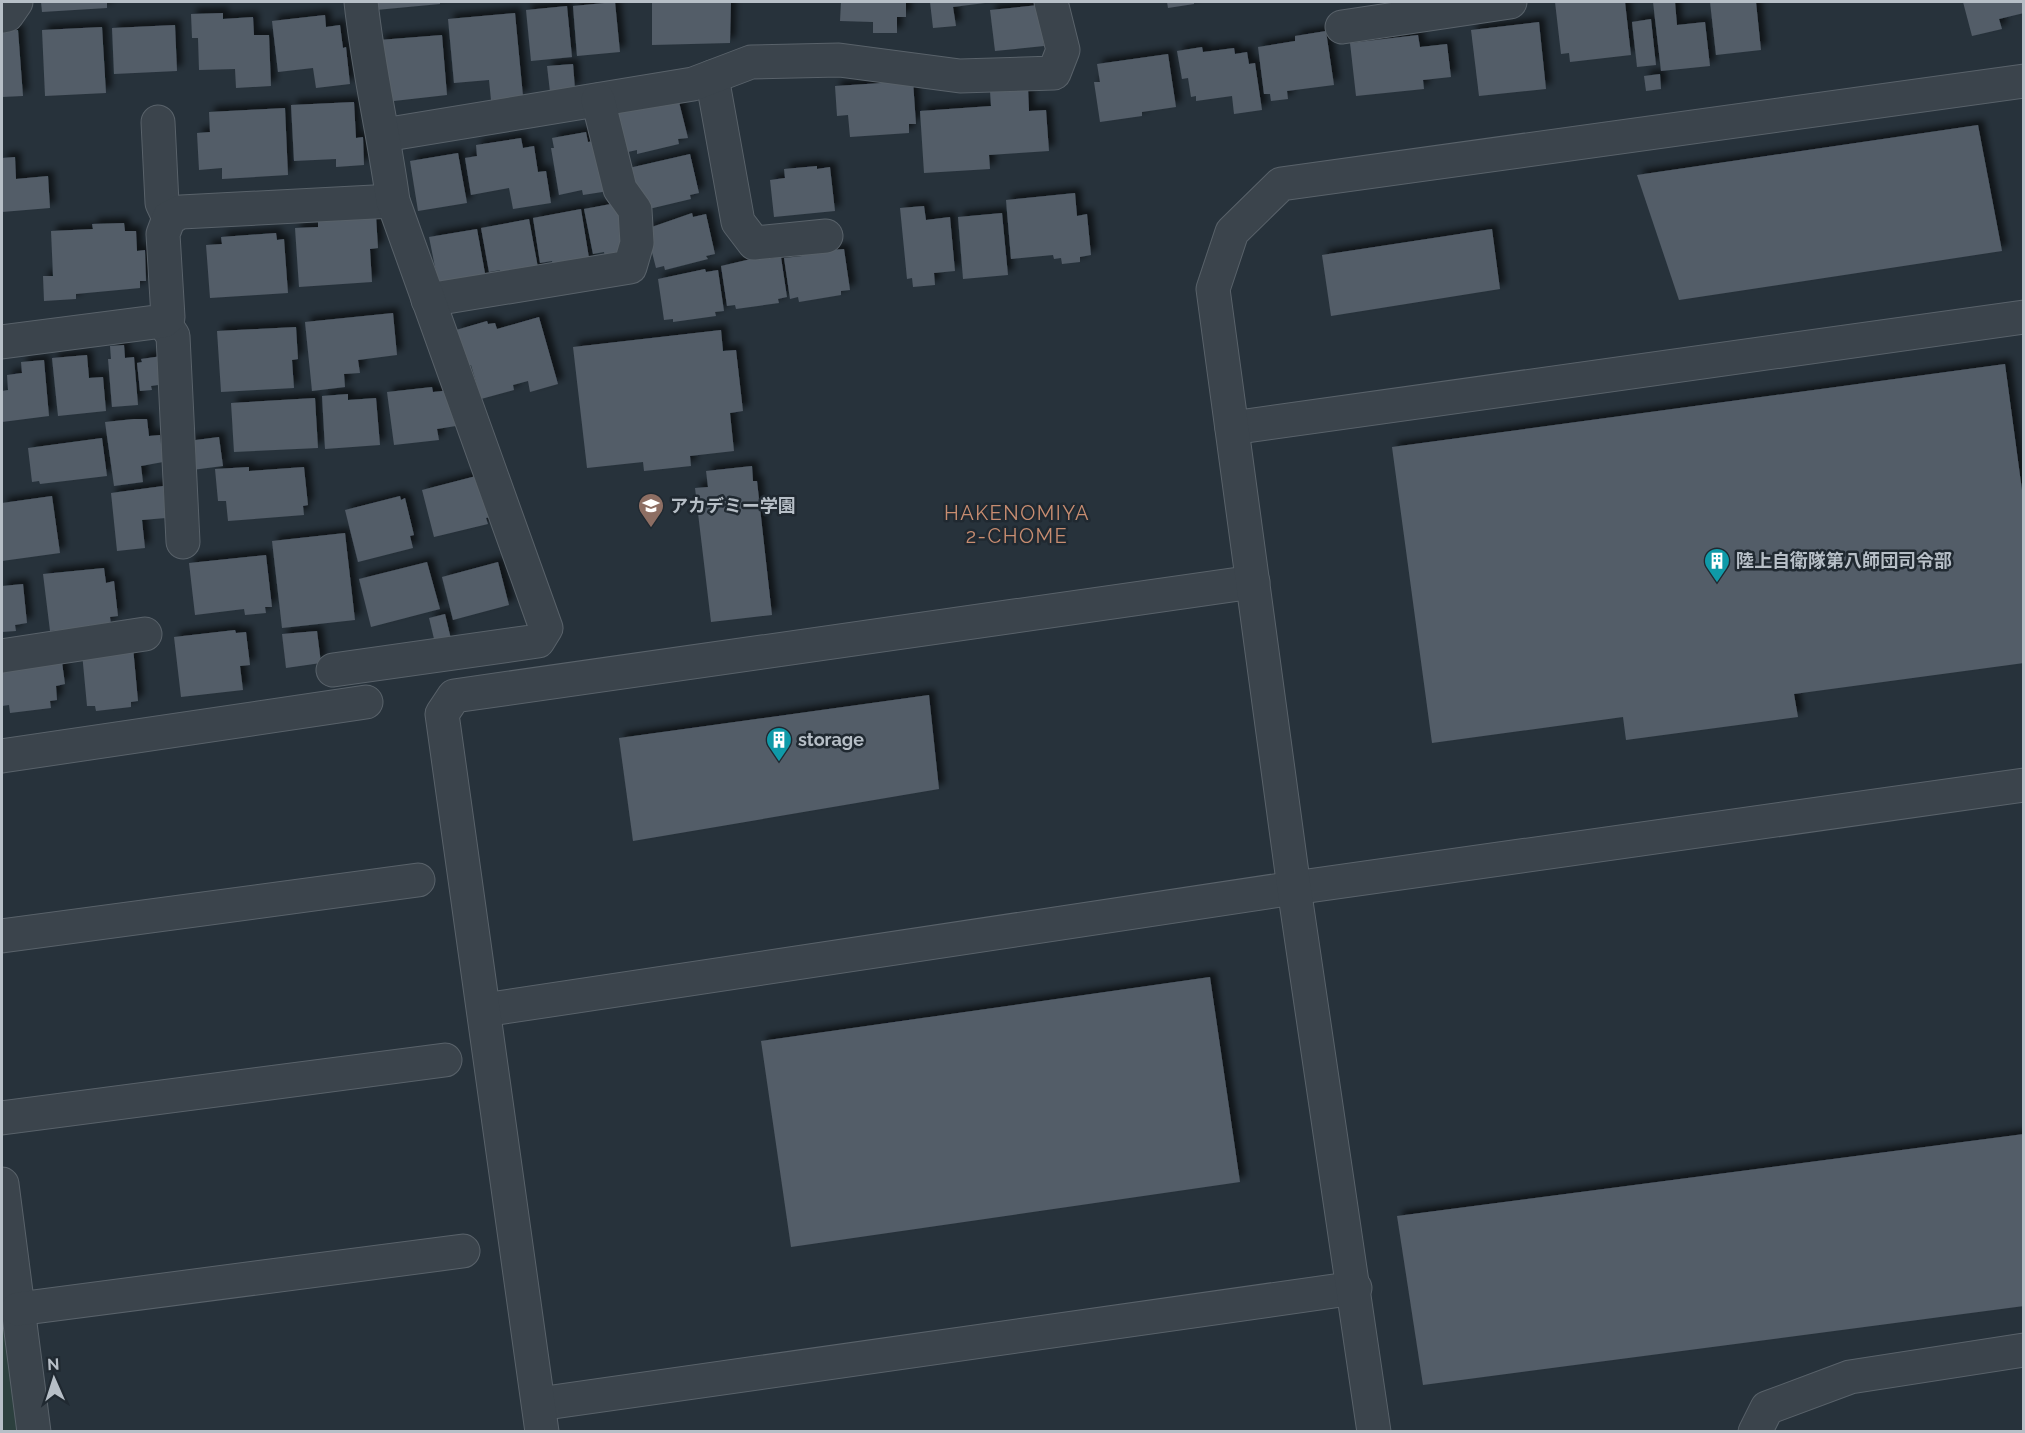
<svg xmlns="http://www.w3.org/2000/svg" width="2025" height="1433" font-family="Raleway,'Noto Sans JP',sans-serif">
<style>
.green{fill:#2c403e}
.building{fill:#535d68;filter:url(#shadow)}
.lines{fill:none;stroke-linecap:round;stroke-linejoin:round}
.minor-casing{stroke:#59626a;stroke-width:35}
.minor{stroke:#3b444c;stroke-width:33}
.labels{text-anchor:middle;stroke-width:5;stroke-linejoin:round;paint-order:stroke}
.poi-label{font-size:18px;font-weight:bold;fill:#b7bfc7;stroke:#202931;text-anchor:start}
.neighbourhood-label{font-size:20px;letter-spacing:1.5px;fill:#c88d71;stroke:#202931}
</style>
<defs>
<filter id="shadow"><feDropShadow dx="5.5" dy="-5.5" stdDeviation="3" flood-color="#0009"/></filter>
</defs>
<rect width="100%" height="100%" fill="#27323b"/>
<path class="green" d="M2 1301 17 1431H2Z"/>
<g class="building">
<path d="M41 2H107V8L42 12Z"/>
<path d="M375 2H440V4L376 10Z"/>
<path d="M615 2 620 52 577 56 573 6Z"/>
<path d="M652 2H731L730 43 652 45Z"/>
<path d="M841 2H906V17H897V33H873V22L840 21Z"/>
<path d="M930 2H985V3L953 7 956 26 933 28Z"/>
<path d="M1167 2H1194V4L1168 8Z"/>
<path d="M1555 2H1625L1631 55 1570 62 1569 53 1561 54Z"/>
<path d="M1653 2H1675L1677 25 1705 22 1710 66 1661 71Z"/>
<path d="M1710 2H1756L1761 50 1716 55Z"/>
<path d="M1963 2H2024V13L1999 19 2002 29 1972 36Z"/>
<path d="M1039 5 1044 46 995 51 990 10Z"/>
<path d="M567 6 572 57 531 61 526 10Z"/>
<path d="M223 13V19L253 17 254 35H269L271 86 236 88 235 69 199 70 198 38H192L191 14Z"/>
<path d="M515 13 523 96 491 100 489 80 454 83 448 19Z"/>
<path d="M325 15 326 27 340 25 343 48 346 47 350 84 316 88 313 68 278 72 272 21Z"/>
<path d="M1651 19 1656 65 1637 67 1632 22Z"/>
<path d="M1539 22 1546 89 1479 96 1471 30Z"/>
<path d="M175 25 177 71 114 74 112 28Z"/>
<path d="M102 27 106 93 45 96 42 30Z"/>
<path d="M18 30 23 96 2 97V31Z"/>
<path d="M1326 31 1334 85 1287 91 1288 99 1271 101 1270 94H1264L1258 47 1295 41V36Z"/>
<path d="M442 35 447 95 385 102 379 40Z"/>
<path d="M1418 35 1420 47 1447 44 1451 77 1423 80 1424 89 1356 96 1350 43Z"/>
<path d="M1202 47 1203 52 1234 48 1235 54 1247 52 1249 64 1255 63 1262 110 1234 114 1232 96 1196 101V96L1191 97 1188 78 1182 79 1177 51Z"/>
<path d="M1168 54 1176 107 1142 112V116L1100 122 1094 82H1100L1097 64Z"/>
<path d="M573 64 575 89 550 92 547 66Z"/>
<path d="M1660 74 1661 89 1646 91 1644 76Z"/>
<path d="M913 81 916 124H909V133L850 137 848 115 837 116 835 86Z"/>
<path d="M1028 88 1029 111 1046 110 1049 151 989 155 990 169 924 173 920 111 991 106 990 91Z"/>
<path d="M678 98 688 138 678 139 679 144 637 154V150L628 152 618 112Z"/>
<path d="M354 102 356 138 363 137 364 165 336 167V159L294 161 291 105Z"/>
<path d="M285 108 288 175 222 179V168L199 170 197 133 210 132 209 112Z"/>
<path d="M1978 125 2002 251 1679 300 1637 175Z"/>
<path d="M586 132 588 142 617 137 615 190 583 195 582 190 559 195 551 148H554L552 138Z"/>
<path d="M521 138 523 148 534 146 538 172 546 171 551 203 513 209 509 188 471 195 465 158 477 156 476 145Z"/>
<path d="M458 153 467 203 418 211 410 161Z"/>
<path d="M690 154 699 193 690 195 691 199 649 209 639 207 629 168Z"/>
<path d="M15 157 16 179 48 176 50 208 2 212V158Z"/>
<path d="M817 166V169L830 167 835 211 774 217 770 180 785 178 784 169Z"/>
<path d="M1075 193 1077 216 1087 214 1091 255 1080 257V262L1062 264 1061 258 1054 259 1053 255 1011 259 1006 200Z"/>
<path d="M632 200 641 251 605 258 604 252 593 254 584 209Z"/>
<path d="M924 206 926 220 950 217 955 271 934 273 935 285 913 287 912 278 907 279 900 208Z"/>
<path d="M581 209 590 264 553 267 552 261 540 263 533 218Z"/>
<path d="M692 213 693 217 706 214 715 254 706 256 708 259 665 270 664 266 656 268 646 229Z"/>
<path d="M1002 213 1008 275 963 279 958 217Z"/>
<path d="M376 216 378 248 370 249 372 282 299 287 295 228 318 227V220Z"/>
<path d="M529 219 539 273 501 276 500 270 489 272 481 228Z"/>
<path d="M124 223 125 231H136L137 251 145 250 146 281H140V288L76 294V299L44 301 43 276H53L51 231 93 229 92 224Z"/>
<path d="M477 229 487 284 438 282 429 237Z"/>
<path d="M1492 229 1500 289 1331 316 1322 255Z"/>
<path d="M276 233 277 240 284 239 288 293 210 298 206 245 222 244 221 237Z"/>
<path d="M844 249 850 290 841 291V295L799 302 798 297 790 299 784 258 802 256 801 252Z"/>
<path d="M768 255V259L781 257 787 297 778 299 779 303 736 309 735 305 727 306 721 266Z"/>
<path d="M705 269 706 272 718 270 724 311 715 312 716 316 673 322V319L664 320 658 279Z"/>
<path d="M393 313 397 355 358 360 360 373 344 374 345 387 312 391 305 322Z"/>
<path d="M539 317 558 384 530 392 528 381 513 385 514 390 481 399 471 365 466 366 456 330 487 321 488 324 495 323 497 329Z"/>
<path d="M296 327 298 359 292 360 294 388 221 392 217 331Z"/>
<path d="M721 330 723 351 736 350 743 411 730 413 734 451 690 456 691 466 644 471 643 462 587 468 573 347Z"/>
<path d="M124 345 125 358 134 357 138 405 112 407 108 359H111L110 346Z"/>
<path d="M87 355 89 378 103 377 106 411 58 416 52 358Z"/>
<path d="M162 356 165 384 151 386 152 390 140 391 137 363 142 362 141 359Z"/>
<path d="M44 360 49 416 2 422V391L8 390 7 375 22 373 21 362Z"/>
<path d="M2005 364 2024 505V663L1794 694 1798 717 1626 740 1623 717 1432 743 1392 447Z"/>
<path d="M432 387 433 392 451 390 456 426 437 429 439 440 394 445 387 392Z"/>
<path d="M348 394V400L376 398 380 445 325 449 322 396Z"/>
<path d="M315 398 318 448 234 452 231 403Z"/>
<path d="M134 419H147L149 436 160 435 163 462 141 466 143 482 114 486 105 422Z"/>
<path d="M219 437 223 466 192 470 188 441Z"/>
<path d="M102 438 107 476 40 484 39 481 32 482 28 448Z"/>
<path d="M752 466 753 481H757L772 615 711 622 695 488 708 487 706 471Z"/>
<path d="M249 467V471L304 467 308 505 303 506 304 515 228 521 226 501H218L215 469Z"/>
<path d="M476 476 494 516 486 518 488 524 434 537 422 490Z"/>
<path d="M163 486 166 518 142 520 145 548 117 551 111 493Z"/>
<path d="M52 496 60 553 2 561V503Z"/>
<path d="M400 496 401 500 405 498 414 535 410 536 413 548 358 562 345 510Z"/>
<path d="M345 533 355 620 282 628 272 541Z"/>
<path d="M266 555 272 607H265L266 613 245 615 244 609 195 615 189 563Z"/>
<path d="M427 562 440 609 371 627 359 579Z"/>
<path d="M498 562 509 605 453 620 442 577Z"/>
<path d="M104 568 106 583 114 581 118 616 110 617 111 624 50 631 43 574Z"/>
<path d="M23 584 27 623 15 625 16 631 2 632V586Z"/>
<path d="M445 614 451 639 435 643 429 618Z"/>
<path d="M235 630 236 633 246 632 250 665 240 666 243 690 181 697 174 637Z"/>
<path d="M317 631 321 663 286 668 282 634Z"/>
<path d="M133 647 138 701 131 702V707L96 711 95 706H87L82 653Z"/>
<path d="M62 662 65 684 56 686 57 700 50 701 51 708 10 713 9 705 2 706V669Z"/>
<path d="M929 695 939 789 633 841 619 738Z"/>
<path d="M1210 977 1240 1182 791 1247 761 1041Z"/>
<path d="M2024 1134V1306L1423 1385 1397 1216Z"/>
</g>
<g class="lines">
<defs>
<g id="minor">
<path d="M2 16 7 15 16 2"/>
<path d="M1342 27 1510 2"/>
<path d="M712 77 738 222 754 243 826 236"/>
<path d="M158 122 162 203 169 218"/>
<path d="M384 135 693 84 751 62 839 60 960 76 1054 73 1063 50 1051 2"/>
<path d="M428 300 630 267 637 243 635 210 620 189 598 100"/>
<path d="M163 321 173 336 183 542"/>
<path d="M2 342 163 321 168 317 163 234 169 218 181 212 393 201"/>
<path d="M1232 428 2024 317"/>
<path d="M2 656 145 634"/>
<path d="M333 670 538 641 546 628 393 201C384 134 368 69 361 2"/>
<path d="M2 756 366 702"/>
<path d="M2 936 418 880"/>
<path d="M484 1010 1294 888 2024 785"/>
<path d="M2 1118 445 1060"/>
<path d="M2 1184 34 1432"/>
<path d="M18 1309 463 1251"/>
<path d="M539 1404 1355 1288"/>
<path d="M542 1432 442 714 454 696 1253 582"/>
<path d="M1374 1432 1294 888 1213 289 1232 232 1281 184 2024 81"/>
<path d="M1755 1432 1767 1408 1850 1377 2024 1350"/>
</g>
</defs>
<use href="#minor" class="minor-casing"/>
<use href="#minor" class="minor"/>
</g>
<defs>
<symbol id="school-pin" viewBox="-11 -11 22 30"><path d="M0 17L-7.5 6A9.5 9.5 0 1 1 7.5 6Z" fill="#8d6e63" stroke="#202931"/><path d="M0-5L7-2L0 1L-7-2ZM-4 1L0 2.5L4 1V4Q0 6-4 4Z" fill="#fff"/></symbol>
<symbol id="building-pin" viewBox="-11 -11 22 30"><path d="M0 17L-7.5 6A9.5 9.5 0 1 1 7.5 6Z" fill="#0f9aa8" stroke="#202931"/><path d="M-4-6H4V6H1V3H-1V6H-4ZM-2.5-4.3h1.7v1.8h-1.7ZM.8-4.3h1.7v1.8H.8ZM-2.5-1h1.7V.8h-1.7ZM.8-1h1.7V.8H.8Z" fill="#fff"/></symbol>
</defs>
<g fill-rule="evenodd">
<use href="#school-pin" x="636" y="491" width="30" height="40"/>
<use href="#building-pin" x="1702" y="546" width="30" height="40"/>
<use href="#building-pin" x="764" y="725" width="30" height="40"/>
</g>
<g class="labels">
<g class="poi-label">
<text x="670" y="512">アカデミー学園</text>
<text x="1736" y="567">陸上自衛隊第八師団司令部</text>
<text x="798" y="746">storage</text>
</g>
<g class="neighbourhood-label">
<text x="1017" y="520">HAKENOMIYA<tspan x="1017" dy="23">2-CHOME</tspan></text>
</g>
</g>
<rect width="2025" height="1433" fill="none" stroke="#b7bfc7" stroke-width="6"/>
<g transform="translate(54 1379) rotate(357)" stroke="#202931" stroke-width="4.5" paint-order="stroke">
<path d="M0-4.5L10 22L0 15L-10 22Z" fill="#b7bfc7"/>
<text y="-9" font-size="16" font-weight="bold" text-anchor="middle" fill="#b7bfc7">N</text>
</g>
</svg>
